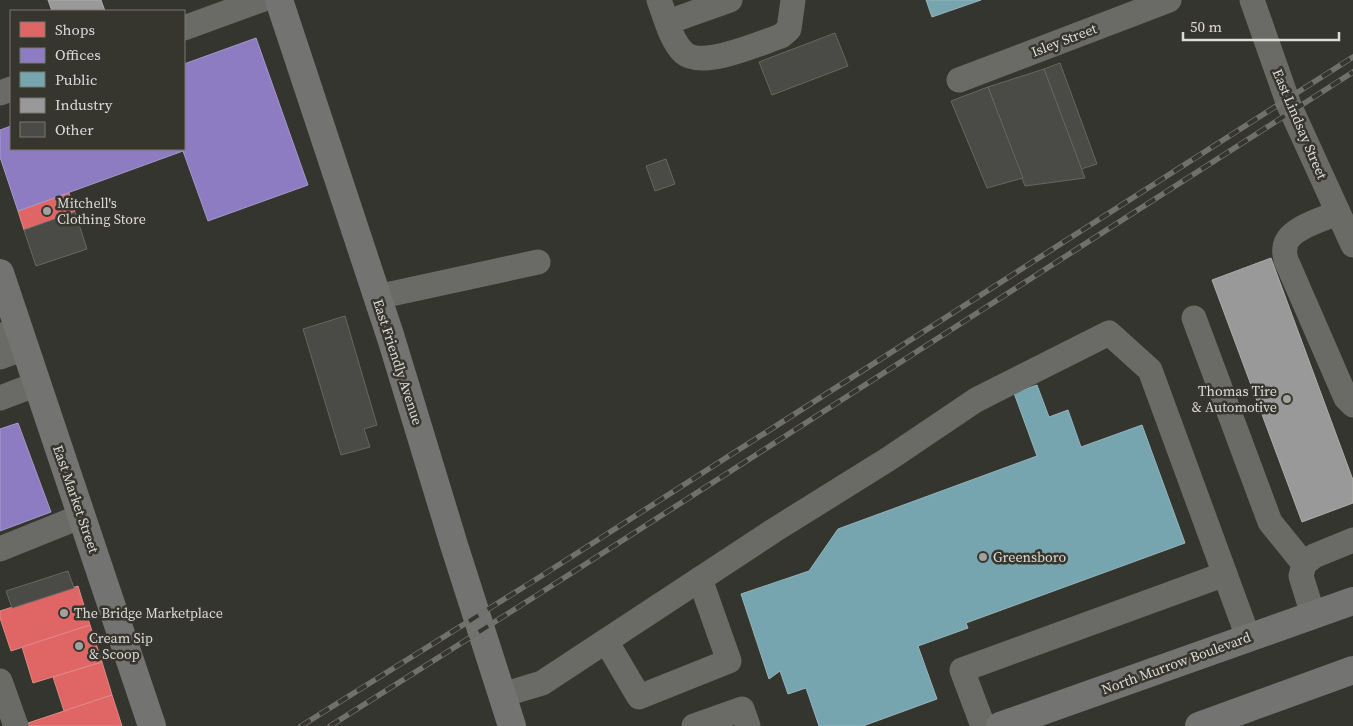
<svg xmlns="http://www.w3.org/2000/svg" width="1353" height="726" font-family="'Source Serif 4',serif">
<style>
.shops{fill:#e06666;stroke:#df8988}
.offices{fill:#8e7cc3;stroke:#a598c9}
.public{fill:#76a5af;stroke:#95b5bb}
.industry{fill:#999;stroke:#adadab}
.building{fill:#4a4a46;stroke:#666662}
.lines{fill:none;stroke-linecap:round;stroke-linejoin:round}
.minor{stroke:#6a6a67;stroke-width:25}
.major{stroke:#737371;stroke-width:28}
.rail-casing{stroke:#70706d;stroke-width:5.5}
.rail{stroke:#37362e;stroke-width:4;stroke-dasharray:11;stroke-linecap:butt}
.poi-dot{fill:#a2a19c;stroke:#37362e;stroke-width:2}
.labels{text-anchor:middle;stroke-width:5;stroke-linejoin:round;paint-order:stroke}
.street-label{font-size:14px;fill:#dcdbd6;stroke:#37362e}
.poi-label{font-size:14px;fill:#dcdbd6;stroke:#37362e;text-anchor:start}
</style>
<rect width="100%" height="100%" fill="#353530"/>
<g class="shops">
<path d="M69 193 75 212 24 230 18 211Z"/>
<path d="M78 586 90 625 11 651 0 618V611Z"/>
<path d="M90 625 102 662 33 683 22 647Z"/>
<path d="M102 662 112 695 64 711 53 677Z"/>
<path d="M112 695 122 726H29L28 723Z"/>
</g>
<g class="offices">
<path d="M256 38 308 185 208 221 183 151 18 211 0 157V130L11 126V149H184V64Z"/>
<path d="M18 423 51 512 0 531V429Z"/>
</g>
<g class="public">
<path d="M926 0H981L932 17Z"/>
<path d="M1037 385 1049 417 1068 410 1081 447 1142 425 1185 543 966 623 968 628 918 646 937 699 863 726H819L806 688 788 694 780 671 769 679 741 594 809 571 838 529 1037 456 1014 393Z"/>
</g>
<g class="industry">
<path d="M48 0H101L105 11H52Z"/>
<path d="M1271 258 1353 480V503L1302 522 1212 280Z"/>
</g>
<g class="building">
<path d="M835 33 848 66 772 95 759 62Z"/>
<path d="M1060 63 1097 164 1081 169 1044 69Z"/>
<path d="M1044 69 1085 178 1025 186 988 87Z"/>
<path d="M988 87 1023 178 987 188 951 101Z"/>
<path d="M666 159 675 184 655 191 646 166Z"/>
<path d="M75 212 87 249 36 266 24 230Z"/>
<path d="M345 316 377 425 364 429 370 447 341 455 303 329Z"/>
<path d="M68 571 74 588 12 608 6 591Z"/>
</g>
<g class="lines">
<g class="minor">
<path d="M659 0C665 16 671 41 684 53 703 69 760 43 781 36L789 29 793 0"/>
<path d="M1252 0 1289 105 1353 245"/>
<path d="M668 22 730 0"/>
<path d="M184 28 261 0"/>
<path d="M959 80 1169 0"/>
<path d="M0 93 11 89"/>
<path d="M1338 213C1323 219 1286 229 1285 248 1284 252 1285 256 1286 260L1346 398 1353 405"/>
<path d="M377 297 538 262"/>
<path d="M1194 318 1270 522 1304 564"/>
<path d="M0 336 19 329"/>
<path d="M0 357 25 348"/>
<path d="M0 398 37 384"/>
<path d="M0 549 82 516"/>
<path d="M1313 615 1301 576 1304 564 1314 556 1353 540"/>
<path d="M606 641 639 697 729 661 700 579"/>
<path d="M0 681 16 726"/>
<path d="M502 695 542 683 773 531 890 458 976 400 1109 333 1150 370 1248 637"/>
<path d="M694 726 742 709 748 726"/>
<path d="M983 726 962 670 1225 574"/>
</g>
<g class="major">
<path d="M279 0 391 338 454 545 512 726"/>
<path d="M0 273 152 726"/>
<path d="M1000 726 1353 601"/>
<path d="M1199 726 1353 670"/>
</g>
<defs>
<g id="rail">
<path d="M301 726 535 580 1353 57"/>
<path d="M330 726 542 592 1353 72"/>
</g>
</defs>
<use href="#rail" class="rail-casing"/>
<use href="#rail" class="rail"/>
</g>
<g class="poi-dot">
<circle cx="47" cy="211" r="5"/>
<circle cx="1287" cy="399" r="5"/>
<circle cx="983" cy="557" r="5"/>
<circle cx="64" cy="613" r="5"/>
<circle cx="79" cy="646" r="5"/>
</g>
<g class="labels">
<g class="street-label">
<text transform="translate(1064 40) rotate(-21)" y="5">Isley Street</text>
<text transform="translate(1300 124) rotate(67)" y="5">East Lindsay Street</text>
<text transform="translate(398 362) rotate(72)" y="5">East Friendly Avenue</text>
<text transform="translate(76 499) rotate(71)" y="5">East Market Street</text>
<text transform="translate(1176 663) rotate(-20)" y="5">North Murrow Boulevard</text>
</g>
<g class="poi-label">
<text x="57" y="208">Mitchell's<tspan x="57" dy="16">Clothing Store</tspan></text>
<text x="1277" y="396" text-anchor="end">Thomas Tire<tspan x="1277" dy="16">&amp; Automotive</tspan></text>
<text x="993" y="562">Greensboro</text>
<text x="74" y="618">The Bridge Marketplace</text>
<text x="89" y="643">Cream Sip<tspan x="89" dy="16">&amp; Scoop</tspan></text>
</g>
</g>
<rect x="10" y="10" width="175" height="140" fill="#37362e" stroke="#797871"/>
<rect x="20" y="22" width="25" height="15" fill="#e06666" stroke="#797871"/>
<text x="55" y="35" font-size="15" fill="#dcdbd6">Shops</text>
<rect x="20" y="48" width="25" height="15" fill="#8e7cc3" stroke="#797871"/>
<text x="55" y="60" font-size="15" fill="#dcdbd6">Offices</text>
<rect x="20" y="72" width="25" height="15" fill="#76a5af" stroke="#797871"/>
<text x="55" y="85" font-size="15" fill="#dcdbd6">Public</text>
<rect x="20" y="98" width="25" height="15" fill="#999999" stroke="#797871"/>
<text x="55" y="110" font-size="15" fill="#dcdbd6">Industry</text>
<rect x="20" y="122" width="25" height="15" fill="#4a4a46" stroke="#797871"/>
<text x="55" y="135" font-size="15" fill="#dcdbd6">Other</text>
<path d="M1183 32v8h156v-8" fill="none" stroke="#dcdbd6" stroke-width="2.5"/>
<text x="1190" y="32" font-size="15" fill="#dcdbd6" stroke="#37362e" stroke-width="4" paint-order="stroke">50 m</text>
</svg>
